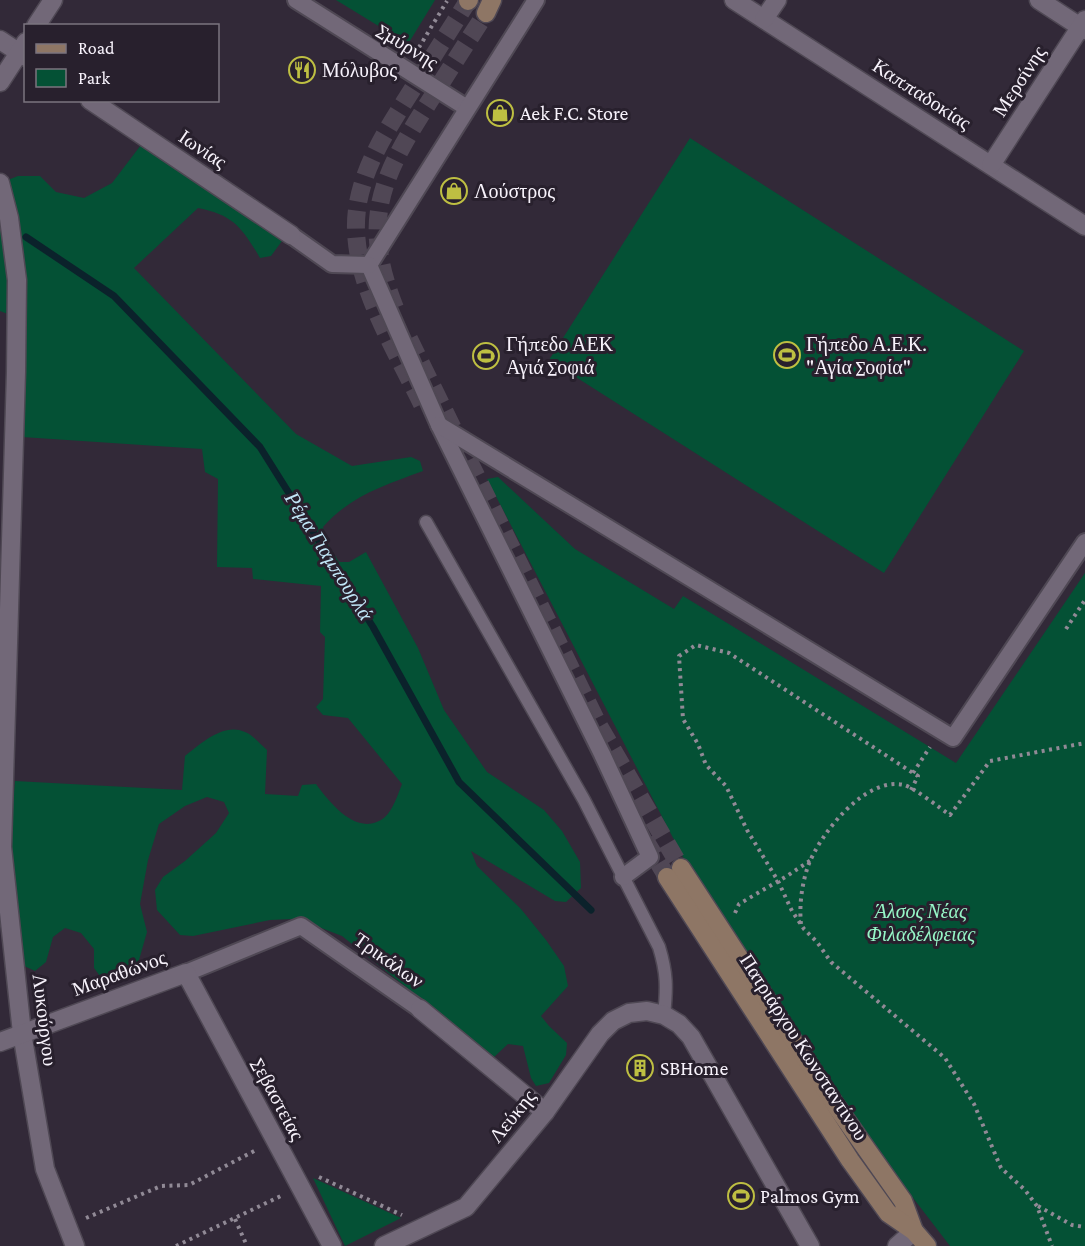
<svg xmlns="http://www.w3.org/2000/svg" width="1085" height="1246" font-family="'Crimson Pro',serif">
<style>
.green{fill:#045135}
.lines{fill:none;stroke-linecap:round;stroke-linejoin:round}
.stream{stroke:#0b222b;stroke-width:7}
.secondary-tunnel{stroke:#504755;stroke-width:18;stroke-dasharray:18 9;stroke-linecap:butt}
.service-casing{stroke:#4f4854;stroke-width:15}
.pedestrian-casing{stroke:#4f4854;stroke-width:20}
.minor-casing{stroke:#4f4854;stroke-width:21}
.secondary-casing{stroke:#4f4854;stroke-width:21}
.path{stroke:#918a96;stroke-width:4;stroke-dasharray:3 4.5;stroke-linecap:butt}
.service{stroke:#726878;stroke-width:12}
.pedestrian{stroke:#726878;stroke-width:16}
.minor{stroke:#726878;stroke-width:18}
.secondary{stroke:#8e7665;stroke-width:18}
.labels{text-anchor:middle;stroke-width:6;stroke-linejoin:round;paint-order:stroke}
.street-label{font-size:20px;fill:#f7f2fb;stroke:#28202d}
.poi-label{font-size:20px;fill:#f7f2fb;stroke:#28202d;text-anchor:start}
.park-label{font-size:20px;font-style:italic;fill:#96f6c7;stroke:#28202d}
.water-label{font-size:21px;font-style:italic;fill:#c1e7f8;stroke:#28202d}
</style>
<rect width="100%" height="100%" fill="#322938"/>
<g class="green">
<path d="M336 0H435L408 44Z"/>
<path d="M690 138 1024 351 884 573 549 360Z"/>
<path d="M144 141 282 233V241L271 256 260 258C242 228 234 215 198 208L134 268 296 434 352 466 411 457 420 461 423 471C385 485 350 496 323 527L327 543 339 562H349L366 552 418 648 444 710 487 772 544 810 562 831 580 862 581 888 566 902 555 901 471 851 477 866 521 909 546 940 564 966 568 986 541 1016 549 1026 567 1043 566 1055 549 1083 536 1086 531 1078 523 1046 508 1044 494 1057 342 936 311 924 292 919 270 920 193 936 180 935 157 910 155 890 163 877 185 861 216 833 229 813 224 802 207 797 185 806 159 824 148 860 140 904 147 932 137 967 117 980H103L94 968V949L81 933 65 928 53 937 46 962 35 971 22 965 9 845 15 781 182 790 185 756C200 744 224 722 245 732 253 735 260 744 267 750L265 794 298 796 302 785 316 784C330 803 358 839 385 817 393 810 398 794 402 784L348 718 323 715 316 707 323 699 325 637 320 632 321 586 253 579 252 568 217 567 218 479 205 472 202 449 22 437 26 321 0 311V183L18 176H40L56 192 84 198 112 183Z"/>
<path d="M498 477 575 549 674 609 683 596 956 763 1085 573V1246H950L854 1121 684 859 487 479Z"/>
<path d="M313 1178 401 1218 345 1246Z"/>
</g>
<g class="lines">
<path class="stream" d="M26 237 114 296 260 447 373 627 459 782 591 910"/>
<g class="secondary-tunnel">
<path d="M395 308C360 220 381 177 429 102 448 72 467 42 486 13"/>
<path d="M409 339 599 726 681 868"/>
<path d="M422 404C397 353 358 290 356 231 354 175 389 127 417 82 434 55 451 28 468 1"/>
<path d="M645 840 667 877"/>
</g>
<defs>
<path id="service" d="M426 522 584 800 659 947C667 973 667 988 664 1015"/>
<g id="pedestrian">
<path d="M296 0 467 108"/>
<path d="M536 0 369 265 439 425 602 754 650 857 623 877"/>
<path d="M291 235 332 264 369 265"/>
<path d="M439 425 953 738 1085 542"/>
<path d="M186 973 301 926 420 1009"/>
</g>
<g id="minor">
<path d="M734 0 1085 226"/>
<path d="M1039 0 1085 30"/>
<path d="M764 19 777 0"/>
<path d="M36 26 53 0"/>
<path d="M0 40 26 57"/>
<path d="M0 82 26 42"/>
<path d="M90 100 291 235"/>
<path d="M991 165 1085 20"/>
<path d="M0 183 9 218 17 280 16 372 2 847 22 1033 45 1169 75 1246"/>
<path d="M420 1009 545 1112"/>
<path d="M0 1042 186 973 332 1246"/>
<path d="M384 1246 466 1207 545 1112 600 1034 613 1021 629 1013 647 1011 664 1015 679 1024 691 1037 810 1246"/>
<path d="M897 1246 914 1231"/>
</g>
<g id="secondary">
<path d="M468 1 469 0"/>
<path d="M486 13 492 0"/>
<path d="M681 868 829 1096 903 1201 914 1231"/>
<path d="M667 877 850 1160 888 1213 914 1231 927 1246"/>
</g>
</defs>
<use href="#service" class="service-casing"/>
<use href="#pedestrian" class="pedestrian-casing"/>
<use href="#minor" class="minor-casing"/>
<use href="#secondary" class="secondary-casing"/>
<g class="path">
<path d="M415 54 447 1"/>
<path d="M1066 629 1085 600"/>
<path d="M913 773 930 747"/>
<path d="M911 790 918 776 913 773 729 653 696 645 679 656 683 719 698 744 706 765 726 786 747 830 778 881 792 911 804 929 817 942 831 962 945 1058 974 1104 1001 1168 1025 1190 1037 1206 1052 1246"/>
<path d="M735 913 739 904 787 876 811 860"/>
<path d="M801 924C799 905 802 884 808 866 820 834 865 776 904 785 913 787 940 808 950 815L990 761 1085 743"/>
<path d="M319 1177 402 1215"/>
<path d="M1038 1206 1072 1225 1085 1227"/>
<path d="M86 1218 161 1186 189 1185 258 1149"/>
<path d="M235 1219 247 1246"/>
<path d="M176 1246 283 1195"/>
</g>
<use href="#service" class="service"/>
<use href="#pedestrian" class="pedestrian"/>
<use href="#minor" class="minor"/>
<use href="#secondary" class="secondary"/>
</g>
<defs>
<symbol id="restaurant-ring" viewBox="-11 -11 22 22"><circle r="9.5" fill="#28202d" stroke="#bebf42" stroke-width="1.5"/><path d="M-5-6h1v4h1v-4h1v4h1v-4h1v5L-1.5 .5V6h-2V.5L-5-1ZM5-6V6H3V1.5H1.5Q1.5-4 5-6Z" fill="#bebf42"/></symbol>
<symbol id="shop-ring" viewBox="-11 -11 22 22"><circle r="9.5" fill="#28202d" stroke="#bebf42" stroke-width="1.5"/><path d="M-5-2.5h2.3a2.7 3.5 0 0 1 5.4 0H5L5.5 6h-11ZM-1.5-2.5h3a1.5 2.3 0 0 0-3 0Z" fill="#bebf42"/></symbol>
<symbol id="stadium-ring" viewBox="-11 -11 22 22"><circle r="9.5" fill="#28202d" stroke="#bebf42" stroke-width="1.5"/><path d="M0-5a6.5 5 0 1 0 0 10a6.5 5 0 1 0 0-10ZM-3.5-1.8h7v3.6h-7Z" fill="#bebf42"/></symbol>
<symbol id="building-ring" viewBox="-11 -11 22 22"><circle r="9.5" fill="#28202d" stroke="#bebf42" stroke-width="1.5"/><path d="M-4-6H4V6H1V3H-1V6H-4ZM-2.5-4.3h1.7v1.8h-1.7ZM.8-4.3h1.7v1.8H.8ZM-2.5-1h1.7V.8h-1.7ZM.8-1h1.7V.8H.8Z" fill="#bebf42"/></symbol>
</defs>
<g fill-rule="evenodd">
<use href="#restaurant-ring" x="287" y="55" width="30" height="30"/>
<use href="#shop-ring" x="485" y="98" width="30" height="30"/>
<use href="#shop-ring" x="439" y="176" width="30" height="30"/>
<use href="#stadium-ring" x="772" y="340" width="30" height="30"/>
<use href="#stadium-ring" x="471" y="341" width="30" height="30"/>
<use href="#building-ring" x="625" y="1053" width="30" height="30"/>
<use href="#stadium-ring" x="726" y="1181" width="30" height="30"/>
</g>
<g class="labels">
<g class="street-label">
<text transform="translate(408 46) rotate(32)" y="7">Σμύρνης</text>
<text transform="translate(1019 81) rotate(-57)" y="7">Μερσίνης</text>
<text transform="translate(922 94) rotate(33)" y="7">Καππαδοκίας</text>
<text transform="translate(203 149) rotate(34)" y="7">Ιωνίας</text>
<text transform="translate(389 960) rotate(35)" y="7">Τρικάλων</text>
<text transform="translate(119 973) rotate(-20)" y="7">Μαραθώνος</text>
<text transform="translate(45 1020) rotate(83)" y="7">Λυκούργου</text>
<text transform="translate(804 1047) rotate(57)" y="7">Πατριάρχου Κωνσταντίνου</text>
<text transform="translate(278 1099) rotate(62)" y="7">Σεβαστείας</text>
<text transform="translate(512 1116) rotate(-51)" y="7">Λεύκης</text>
</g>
<g class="poi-label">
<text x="322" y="77">Μόλυβος</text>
<text x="520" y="120">Aek F.C. Store</text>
<text x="474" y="198">Λούστρος</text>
<text x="506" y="351">Γήπεδο ΑΕΚ<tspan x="506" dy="23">Αγιά Σοφιά</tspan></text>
<text x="806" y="351">Γήπεδο Α.Ε.Κ.<tspan x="806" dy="23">"Αγία Σοφία"</tspan></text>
<text x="660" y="1075">SBHome</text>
<text x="760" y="1203">Palmos Gym</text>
</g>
<g class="park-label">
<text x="921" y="918">Άλσος Νέας<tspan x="921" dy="23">Φιλαδέλφειας</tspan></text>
</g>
<g class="water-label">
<text transform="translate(329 556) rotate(58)" y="7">Ρέμα Γιαμπουρλά</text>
</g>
</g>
<rect x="24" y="24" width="195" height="78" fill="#28202d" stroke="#7b747f" stroke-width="1.5"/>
<rect x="36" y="44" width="30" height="9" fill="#8e7665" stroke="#7b747f" stroke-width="1.5"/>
<text x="78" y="54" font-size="18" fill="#f7f2fb">Road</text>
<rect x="36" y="69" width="30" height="18" fill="#045135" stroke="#7b747f" stroke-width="1.5"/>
<text x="78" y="84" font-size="18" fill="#f7f2fb">Park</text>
</svg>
